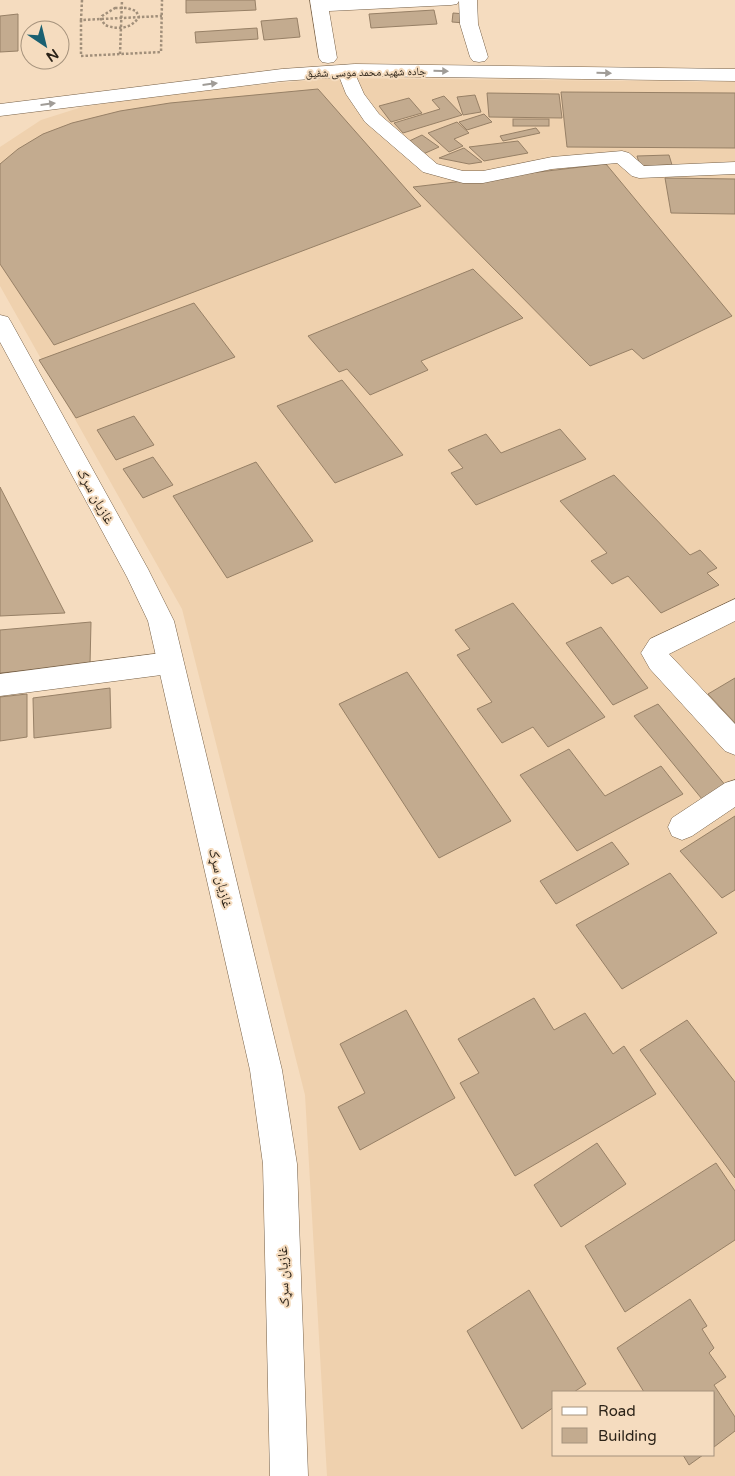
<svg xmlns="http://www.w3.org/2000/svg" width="735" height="1476" font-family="'Varela Round','Noto Naskh Arabic',sans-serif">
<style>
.built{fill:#efd1ae;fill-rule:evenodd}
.building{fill:#c3ab8f;stroke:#978066}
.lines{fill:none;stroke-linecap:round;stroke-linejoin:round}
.minor-casing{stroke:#776148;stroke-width:1}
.major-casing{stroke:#776148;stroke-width:1}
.path{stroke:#a18f7a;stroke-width:2.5;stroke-dasharray:2.5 2;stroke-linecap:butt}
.minor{fill:#fff;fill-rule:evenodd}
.major{fill:#fff;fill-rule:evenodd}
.oneway{fill:#a09c97}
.labels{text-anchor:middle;stroke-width:4;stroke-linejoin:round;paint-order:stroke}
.far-street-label{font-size:11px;fill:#2c2318;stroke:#f5dcbf}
.street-label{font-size:14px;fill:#2c2318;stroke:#f5dcbf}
</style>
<rect width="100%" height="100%" fill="#f5dcbf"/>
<path class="built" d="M334 78 735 82V1476H327L305 1095 182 609 0 286V147L41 120 82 107 181 92ZM554 1392H714V1455H554Z"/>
<g class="building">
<path d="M186 0H255L256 10 186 13Z"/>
<path d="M434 10 437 24 371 28 369 14Z"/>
<path d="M453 13 466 14 465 23 452 22Z"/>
<path d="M18 14V51L0 52V16Z"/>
<path d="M297 18 300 37 264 40 261 21Z"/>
<path d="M257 28 258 39 196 43 195 32Z"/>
<path d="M318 89 421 206 54 345 0 264V164L18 149 43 134 72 123 120 111 170 103Z"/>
<path d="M561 92 735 93V148L567 147Z"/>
<path d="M487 93 559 94 562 118 489 117Z"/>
<path d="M475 95 481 112 463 115 457 97Z"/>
<path d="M444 96 462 115 403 133 394 123 440 109 432 100Z"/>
<path d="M409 98 422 113 391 122 379 106Z"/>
<path d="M484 114 492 122 467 130 459 122Z"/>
<rect x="513" y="119" width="36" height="7"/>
<path d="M457 122 469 133 454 139 463 146 449 152 428 133Z"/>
<path d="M536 128 540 133 503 141 500 136Z"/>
<path d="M422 135 439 147 421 155 405 143Z"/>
<path d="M518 141 528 153 484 161 469 147Z"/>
<path d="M464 148 482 162 469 164 439 158Z"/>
<path d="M669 155 672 165 640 166 637 156Z"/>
<path d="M606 164 732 316 643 359 632 349 590 366 413 187Z"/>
<path d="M665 178 735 179V214L671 213Z"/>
<path d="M473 269 523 318 421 361 428 370 370 395 347 369 339 372 308 336Z"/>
<path d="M194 303 235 357 76 418 39 360Z"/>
<path d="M342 380 403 455 335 483 277 406Z"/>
<path d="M134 416 154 445 116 460 97 430Z"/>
<path d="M560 429 586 459 476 505 451 473 463 468 448 450 486 434 501 453Z"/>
<path d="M153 457 173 485 143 498 123 469Z"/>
<path d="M256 462 313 541 227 578 173 496Z"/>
<path d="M614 475 690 555 700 550 717 568 707 573 719 585 661 613 628 576 612 584 591 561 607 553 560 501Z"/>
<path d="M0 487 65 613 0 616Z"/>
<path d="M513 603 605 717 548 747 533 727 502 743 477 709 492 702 457 655 470 649 455 630Z"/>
<path d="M91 622 90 665 0 673V630Z"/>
<path d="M601 627 648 688 613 705 566 643Z"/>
<path d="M407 672 511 821 439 858 339 704Z"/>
<path d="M735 678V723L708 694Z"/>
<path d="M110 688 111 728 34 738 33 698Z"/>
<path d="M27 694V737L0 741V697Z"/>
<path d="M658 704 726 786 702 799 634 716Z"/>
<path d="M569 749 605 796 661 766 683 794 577 851 520 775Z"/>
<path d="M735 816V890L722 898 680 851Z"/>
<path d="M612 842 629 864 556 904 540 881Z"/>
<path d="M670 873 717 933 622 989 576 925Z"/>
<path d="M534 998 554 1030 585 1013 613 1054 624 1046 656 1094 515 1176 460 1083 479 1073 458 1039Z"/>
<path d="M406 1010 455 1098 360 1150 338 1107 365 1093 340 1044Z"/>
<path d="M687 1020 735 1082V1178L640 1050Z"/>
<path d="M597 1143 626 1184 561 1227 534 1185Z"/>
<path d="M716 1163 735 1191V1240L625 1312 585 1246Z"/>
<path d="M529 1290 586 1384 574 1392H554V1407L522 1429 467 1331Z"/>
<path d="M690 1299 707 1326 702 1329 714 1348 709 1353 726 1377 714 1385 735 1417V1431L714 1447V1392H644L617 1348Z"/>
<path d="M683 1455H703L689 1465Z"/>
</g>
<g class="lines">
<defs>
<g id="minor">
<path d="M310 0H477L478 24 488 57 485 61 479 62 473 61 470 57 460 24 459 1 457 4 451 5 329 11 337 58 334 62 328 63 322 62 319 58Z"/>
<path d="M346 65 352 67 364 94 379 114 437 164 463 171H483L552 157 622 151 629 153 644 166 735 162V174L639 178 632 176 617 163 552 169 483 183H463L423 172 365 122 346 94 337 71 340 67Z"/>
<path d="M735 599V621L669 654 735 724V755L725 751 650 669 641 653 650 639Z"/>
<path d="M169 652 178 655 182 663 178 671 169 674 0 696V674Z"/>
<path d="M735 780V807L692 836 682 840 672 836 668 827 672 818 725 783Z"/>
</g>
<g id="major">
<path d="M355 64 735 69V81L355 76 282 81 0 116V104L282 69Z"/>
<path d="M0 315 8 317 11 322 148 569 174 621 282 1070 297 1164 308 1476H270L263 1164 250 1070 148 621 127 577 0 342Z"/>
</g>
</defs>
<use href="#minor" class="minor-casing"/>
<use href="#major" class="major-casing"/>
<g class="path">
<path d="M82 0 81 20 162 16"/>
<path d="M115 8H127L136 11 139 17C131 29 118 30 105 25L101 19 102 16Z"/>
<path d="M81 20V56L161 52 162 0"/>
<path d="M120 54 122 0"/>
</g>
<use href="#minor" class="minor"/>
<use href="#major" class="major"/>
</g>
<defs><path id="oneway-solid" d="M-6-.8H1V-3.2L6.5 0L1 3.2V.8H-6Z" transform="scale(1.25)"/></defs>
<g class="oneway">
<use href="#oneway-solid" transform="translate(441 71) rotate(1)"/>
<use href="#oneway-solid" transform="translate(604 73) rotate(1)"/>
<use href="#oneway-solid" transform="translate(210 84) rotate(-7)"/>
<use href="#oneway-solid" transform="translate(48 104) rotate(-7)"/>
</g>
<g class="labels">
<g class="far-street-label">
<text transform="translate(366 72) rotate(-1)" y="4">جاده شهید محمد موسی شفیق</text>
</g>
<g class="street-label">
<text transform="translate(96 496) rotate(61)" y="5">غازیان سړک</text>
<text transform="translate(221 878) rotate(76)" y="5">غازیان سړک</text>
<text transform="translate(283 1277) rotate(-92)" y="5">غازیان سړک</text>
</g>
</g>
<rect x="552" y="1391" width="162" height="65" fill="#f5dcbf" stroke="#a5927c"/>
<rect x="562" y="1407" width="25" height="8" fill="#ffffff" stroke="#a5927c"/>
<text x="598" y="1416" font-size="15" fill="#2c2318">Road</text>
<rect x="562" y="1428" width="25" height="15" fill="#c3ab8f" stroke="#a5927c"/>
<text x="598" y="1441" font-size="15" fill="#2c2318">Building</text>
<g transform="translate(45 45) rotate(145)"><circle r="24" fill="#f5dcbf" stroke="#a5927c"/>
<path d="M0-4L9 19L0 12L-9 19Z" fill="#1a6071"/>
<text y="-8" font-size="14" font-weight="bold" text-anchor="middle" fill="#2c2318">N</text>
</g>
</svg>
